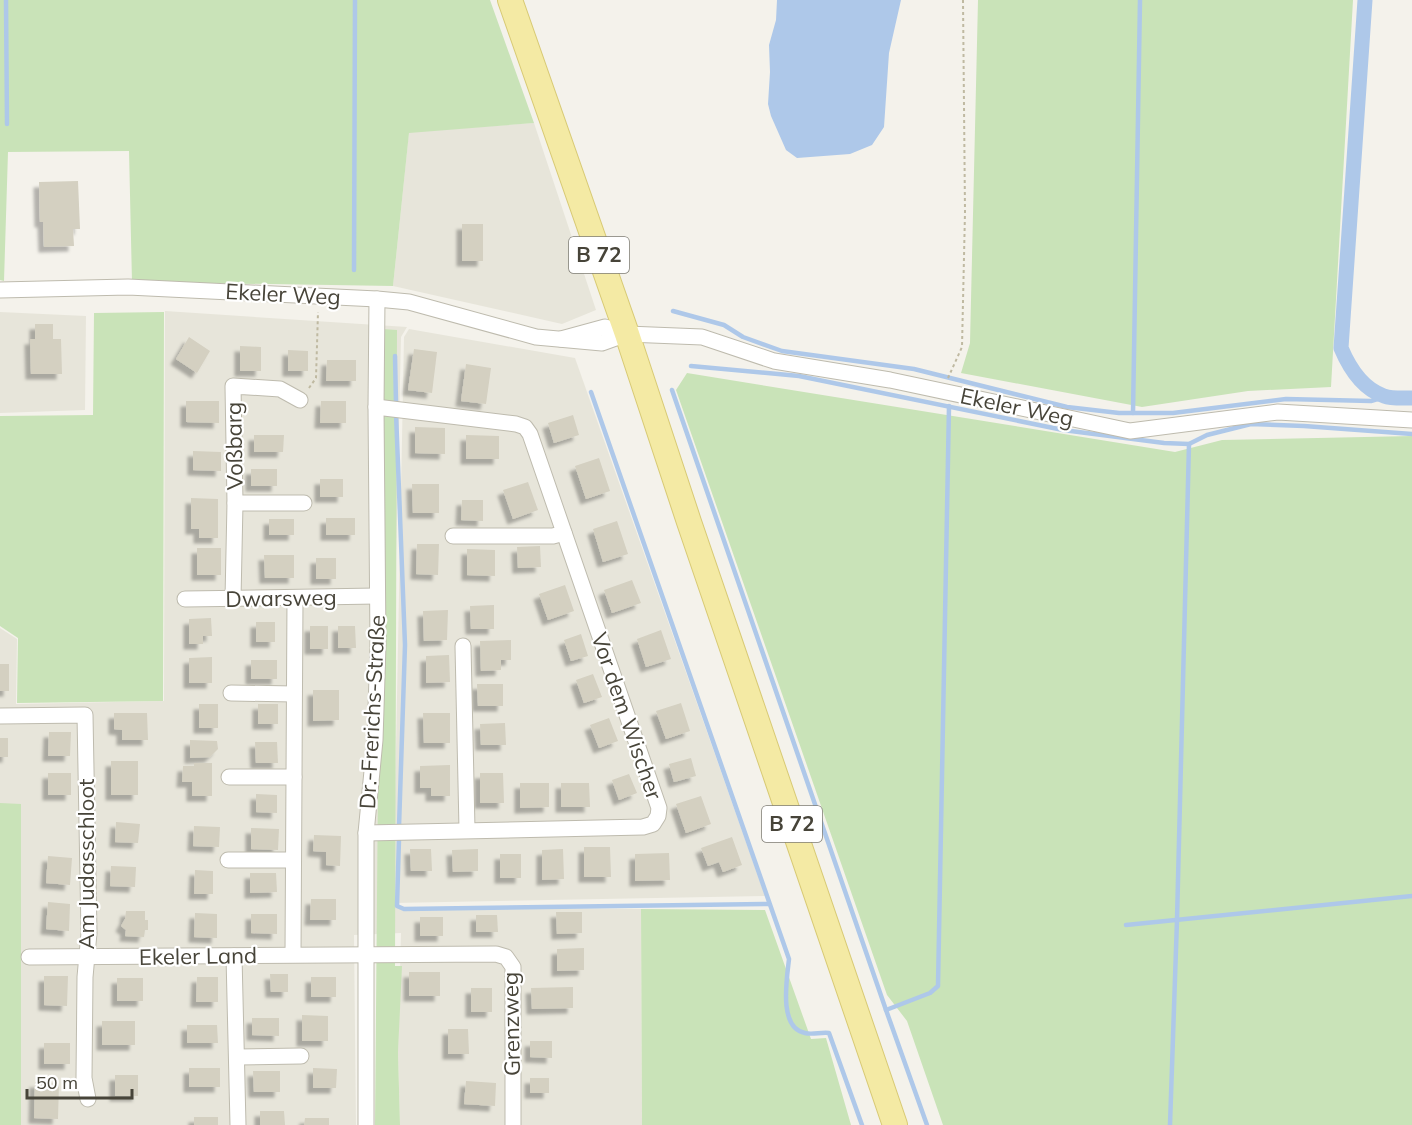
<svg xmlns="http://www.w3.org/2000/svg" width="1412" height="1125" font-family="Mulish,sans-serif">
<style>
.residential{fill:#e7e5da}
.green{fill:#c9e3b8}
.water{fill:#aec8e9}
.lines{fill:none;stroke-linecap:round;stroke-linejoin:round}
.stream{stroke:#aec8e9;stroke-width:4.5}
.canal{stroke:#aec8e9;stroke-width:15}
.building{fill:#d4d0c1;filter:url(#shadow)}
.minor-casing{stroke:#bebbae;stroke-width:17}
.primary-casing{stroke:#d8ca75;stroke-width:26}
.path{stroke:#bfb9a1;stroke-width:2;stroke-dasharray:3 3;stroke-linecap:butt}
.minor{stroke:#fff;stroke-width:15}
.primary{stroke:#f4eaa4;stroke-width:24}
.labels{text-anchor:middle;stroke-width:4.5;stroke-linejoin:round;paint-order:stroke}
.shield{fill:#fff;stroke:#7e7c74;stroke-width:1.5}
.shield-label{font-size:21px;font-weight:bold;fill:#474439}
.street-label{font-size:22px;fill:#474439;stroke:#fff}
</style>
<defs>
<filter id="shadow"><feDropShadow dx="-5.5" dy="5.5" stdDeviation="1.5" flood-color="#0004"/></filter>
</defs>
<rect width="100%" height="100%" fill="#f4f2eb"/>
<g class="residential">
<path d="M534 123 596 310 562 324 393 286 409 132Z"/>
<path d="M165 311 407 327 401 337 388 907 641 909 642 1125H400L398 1052 401 933 354 935 356 1125H0V628L17 639 16 704 164 701Z"/>
<path d="M0 312 86 316 85 410 0 413Z"/>
<path d="M409 329 575 358 765 896 393 903 404 337Z"/>
</g>
<g class="green">
<path d="M0 0H490L534 123 409 133 393 286 132 282 129 151 8 152 4 281 0 280Z"/>
<path d="M978 0H1353L1331 387 1248 391 1142 407 961 373 970 343Z"/>
<path d="M164 312 163 701 17 703 18 638 0 626V416L93 415 94 313Z"/>
<path d="M382 329 397 330 395 966H402L398 1052 400 1125H375Z"/>
<path d="M687 373 1175 452 1222 440 1412 436V1125H943L907 1021 887 995 676 390Z"/>
<path d="M0 803 21 804V1125H0Z"/>
<path d="M641 909 765 910 811 1039 826 1038 851 1125H642Z"/>
</g>
<path class="water" d="M777 0H901L889 53 884 127 872 145 850 154 797 158 786 150 771 116 768 104 770 72 769 45 776 20Z"/>
<g class="lines">
<g class="stream">
<path d="M6 0 7 124"/>
<path d="M354 270 355 0"/>
<path d="M673 311 724 325 743 337 782 351 914 369 1067 407 1119 413H1173L1286 399 1371 401 1384 397"/>
<path d="M395 356 396 403"/>
<path d="M691 366 799 376 1063 430 1164 443 1189 444 1207 435 1251 424 1304 426 1412 434"/>
<path d="M672 390 886 1010"/>
<path d="M591 392 789 959C787 978 778 1028 805 1033 812 1035 821 1032 829 1033L862 1125"/>
<path d="M396 413 405 645 399 827"/>
<path d="M1133 413 1140 0"/>
<path d="M399 839 397 906 404 909 769 904"/>
<path d="M1126 925 1412 896"/>
<path d="M927 1125 886 1010 930 993 938 986 949 406"/>
<path d="M1170 1125 1177 920 1189 444"/>
</g>
<path class="canal" d="M1365 0 1341 348C1349 367 1363 389 1384 396 1392 399 1404 398 1412 398"/>
</g>
<g class="building">
<path d="M78 181 80 229H73L74 246 44 247 43 222H40L39 182Z"/>
<rect x="462" y="224" width="21" height="37"/>
<path d="M35 324H53V339H61L62 374H31L30 339H35Z"/>
<path d="M189 337 210 351 197 373 176 359Z"/>
<path d="M240 346 261 347V371H240Z"/>
<path d="M414 349 437 352 432 393 408 390Z"/>
<path d="M288 350 308 351V371H288Z"/>
<path d="M327 360H356V381H326Z"/>
<path d="M466 364 491 368 486 404 461 401Z"/>
<path d="M186 401H219V423L186 422Z"/>
<path d="M321 401H346V423H320Z"/>
<path d="M573 415 579 435 554 443 548 423Z"/>
<path d="M415 427 445 428V454L415 453Z"/>
<path d="M254 435H284L283 452H254Z"/>
<path d="M466 435 499 436V459H466Z"/>
<path d="M193 451 221 452V471L193 470Z"/>
<path d="M599 458 610 491 586 499 575 466Z"/>
<rect x="251" y="469" width="26" height="17"/>
<rect x="320" y="479" width="23" height="18"/>
<path d="M528 482 538 510 513 519 503 490Z"/>
<path d="M412 484H439V513H413Z"/>
<path d="M191 498 218 499V538H199V529H191Z"/>
<path d="M462 500H483V521L461 520Z"/>
<rect x="326" y="518" width="29" height="17"/>
<rect x="269" y="519" width="25" height="16"/>
<path d="M617 521 628 554 603 562 593 529Z"/>
<path d="M417 544H439L438 575 416 574Z"/>
<path d="M540 546 541 567 518 568 517 547Z"/>
<rect x="197" y="548" width="24" height="27"/>
<path d="M467 549 495 550V576L467 575Z"/>
<path d="M264 555H294V578H265Z"/>
<rect x="316" y="558" width="20" height="21"/>
<path d="M632 580 641 603 612 613 604 590Z"/>
<path d="M565 585 574 611 548 620 539 594Z"/>
<path d="M494 605V629H471L470 606Z"/>
<path d="M448 610 447 640 424 641 423 611Z"/>
<path d="M211 618 212 636H203V644H189V619Z"/>
<rect x="256" y="622" width="19" height="20"/>
<rect x="310" y="626" width="18" height="23"/>
<path d="M338 626H355L356 648H338Z"/>
<path d="M661 630 671 659 646 667 637 639Z"/>
<path d="M581 634 588 656 571 661 564 640Z"/>
<path d="M511 640V660H501V670L481 671 480 641Z"/>
<path d="M449 655 450 682 426 683V656Z"/>
<path d="M212 657V683H189V658Z"/>
<rect x="251" y="660" width="26" height="19"/>
<rect x="0" y="664" width="9" height="27"/>
<path d="M593 674 602 697 584 703 576 680Z"/>
<path d="M477 684H503V706H478Z"/>
<path d="M313 690H339V720L313 721Z"/>
<path d="M681 703 690 731 666 739 656 711Z"/>
<rect x="199" y="704" width="19" height="24"/>
<rect x="258" y="704" width="20" height="20"/>
<path d="M114 713H147L148 740H122V730L114 729Z"/>
<path d="M423 713H450V743H424Z"/>
<path d="M609 718 618 741 599 748 590 725Z"/>
<path d="M505 723 506 745H481L480 724Z"/>
<path d="M49 732H71L70 756H48Z"/>
<rect x="0" y="738" width="8" height="19"/>
<path d="M190 740 217 741 218 749 210 757 190 758Z"/>
<path d="M255 742H277L278 763H256Z"/>
<path d="M691 758 696 776 674 782 669 764Z"/>
<rect x="111" y="761" width="27" height="34"/>
<path d="M194 763H212V796H192V782H182L183 766H194Z"/>
<path d="M450 765V796H431V788H420V766Z"/>
<rect x="48" y="773" width="23" height="22"/>
<path d="M480 773H503L504 803H480Z"/>
<path d="M629 774 637 793 619 800 612 780Z"/>
<path d="M520 783H549V807L520 808Z"/>
<path d="M561 783H589L590 807H561Z"/>
<path d="M256 794 277 795V813L256 812Z"/>
<path d="M701 796 711 824 686 833 676 804Z"/>
<path d="M116 822 140 824 138 843 115 842Z"/>
<path d="M194 826 220 827 219 847 193 846Z"/>
<path d="M251 828 279 829 278 850 251 849Z"/>
<path d="M314 835 341 836 340 866 326 865V852L313 851Z"/>
<path d="M732 837 742 865 723 872 719 862 708 866 701 848Z"/>
<path d="M584 847H610L611 877H584Z"/>
<path d="M410 849H431L432 871H411Z"/>
<path d="M478 849V871L453 872 452 850Z"/>
<path d="M563 849 564 879 542 880V850Z"/>
<path d="M669 853 670 880 635 881V854Z"/>
<rect x="500" y="854" width="21" height="24"/>
<path d="M48 856 72 858 70 885 46 883Z"/>
<path d="M111 866 136 867 135 887 110 886Z"/>
<path d="M195 870 213 871V894H194Z"/>
<path d="M250 873H276L277 892 250 893Z"/>
<path d="M311 899H336V920H310Z"/>
<path d="M48 902 70 904 69 931 46 929Z"/>
<path d="M126 911H145V920H148V930H145L144 937 125 936 126 930 121 926 125 919Z"/>
<path d="M556 912H582V933L557 934Z"/>
<path d="M195 913 217 914V938L194 937Z"/>
<path d="M251 914H277V934L251 933Z"/>
<path d="M476 915H497L498 932H476Z"/>
<rect x="420" y="917" width="23" height="19"/>
<path d="M584 948V970L557 971V949Z"/>
<rect x="409" y="972" width="31" height="24"/>
<path d="M270 974H288V992H271Z"/>
<path d="M44 976H68L67 1006 44 1005Z"/>
<path d="M197 977H218V1002H196Z"/>
<rect x="311" y="977" width="25" height="20"/>
<rect x="117" y="978" width="26" height="23"/>
<path d="M573 987V1008L532 1009 531 988Z"/>
<rect x="471" y="988" width="21" height="24"/>
<path d="M302 1015 328 1016V1041H302Z"/>
<path d="M252 1018H279V1036L252 1035Z"/>
<rect x="102" y="1021" width="33" height="24"/>
<path d="M187 1025H217L218 1043H187Z"/>
<path d="M448 1029H468L469 1054H448Z"/>
<path d="M530 1041H552V1058L530 1057Z"/>
<rect x="44" y="1043" width="26" height="21"/>
<rect x="189" y="1068" width="31" height="19"/>
<path d="M313 1068 337 1069 336 1088H313Z"/>
<path d="M253 1071H280V1092H254Z"/>
<rect x="115" y="1075" width="23" height="21"/>
<rect x="530" y="1078" width="19" height="15"/>
<path d="M466 1081 496 1083 495 1106 464 1104Z"/>
<path d="M35 1082 59 1083 58 1119 34 1118Z"/>
<path d="M260 1111H284L285 1125H260Z"/>
<rect x="194" y="1117" width="24" height="8"/>
<path d="M305 1118H329V1125H304Z"/>
</g>
<g class="lines">
<defs>
<g id="minor">
<path d="M0 290 128 287 377 299 409 302 536 337 602 343 627 334"/>
<path d="M561 339 605 327 627 334 702 337 774 361 890 380 1130 431 1278 412 1412 420"/>
<path d="M235 503H304"/>
<path d="M453 536H553L564 533"/>
<path d="M185 599 377 596"/>
<path d="M233 599 235 503 233 386 280 389 300 400"/>
<path d="M463 646 467 829"/>
<path d="M231 693 294 694"/>
<path d="M0 716 85 715 89 933 85 977 84 1078 88 1099"/>
<path d="M229 777H294"/>
<path d="M366 833 643 827 653 824 658 816 659 808 530 434 525 427 516 424 376 407"/>
<path d="M228 860H292"/>
<path d="M293 954 295 599"/>
<path d="M234 956 238 1125"/>
<path d="M29 957 496 954 506 957 513 967V1125"/>
<path d="M237 1057 301 1056"/>
<path d="M366 1125V833L375 740 378 645 376 407 377 299"/>
</g>
<path id="primary" d="M510 0 627 334 689 522 895 1125"/>
</defs>
<use href="#minor" class="minor-casing"/>
<use href="#primary" class="primary-casing"/>
<g class="path">
<path d="M948 378 962 347 965 212 963 0"/>
<path d="M309 388 316 378 318 312"/>
</g>
<use href="#minor" class="minor"/>
<use href="#primary" class="primary"/>
</g>
<g class="labels">
<g class="shield">
<rect x="569" y="237" width="60" height="36" rx="4.5"/>
<rect x="762" y="806" width="60" height="36" rx="4.5"/>
</g>
<g class="shield-label">
<text x="599" y="262">B 72</text>
<text x="792" y="831">B 72</text>
</g>
<g class="street-label">
<text transform="translate(283 294) rotate(3)" y="8">Ekeler Weg</text>
<text transform="translate(1017 407) rotate(12)" y="8">Ekeler Weg</text>
<text transform="translate(234 446) rotate(-91)" y="8">Voßbarg</text>
<text transform="translate(281 598) rotate(-1)" y="8">Dwarsweg</text>
<text transform="translate(372 712) rotate(-87)" y="8">Dr.-Frerichs-Straße</text>
<text transform="translate(627 716) rotate(71)" y="8">Vor dem Wischer</text>
<text transform="translate(86 864) rotate(-90)" y="8">Am Judasschloot</text>
<text transform="translate(198 956) rotate(-1)" y="8">Ekeler Land</text>
<text transform="translate(511 1024) rotate(-91)" y="8">Grenzweg</text>
</g>
</g>
<path d="M27 1089v9h105v-9" fill="none" stroke="#474439" stroke-width="3"/>
<text x="36" y="1089" font-size="18" fill="#474439" stroke="#ffffff" stroke-width="4.5" paint-order="stroke">50 m</text>
</svg>
